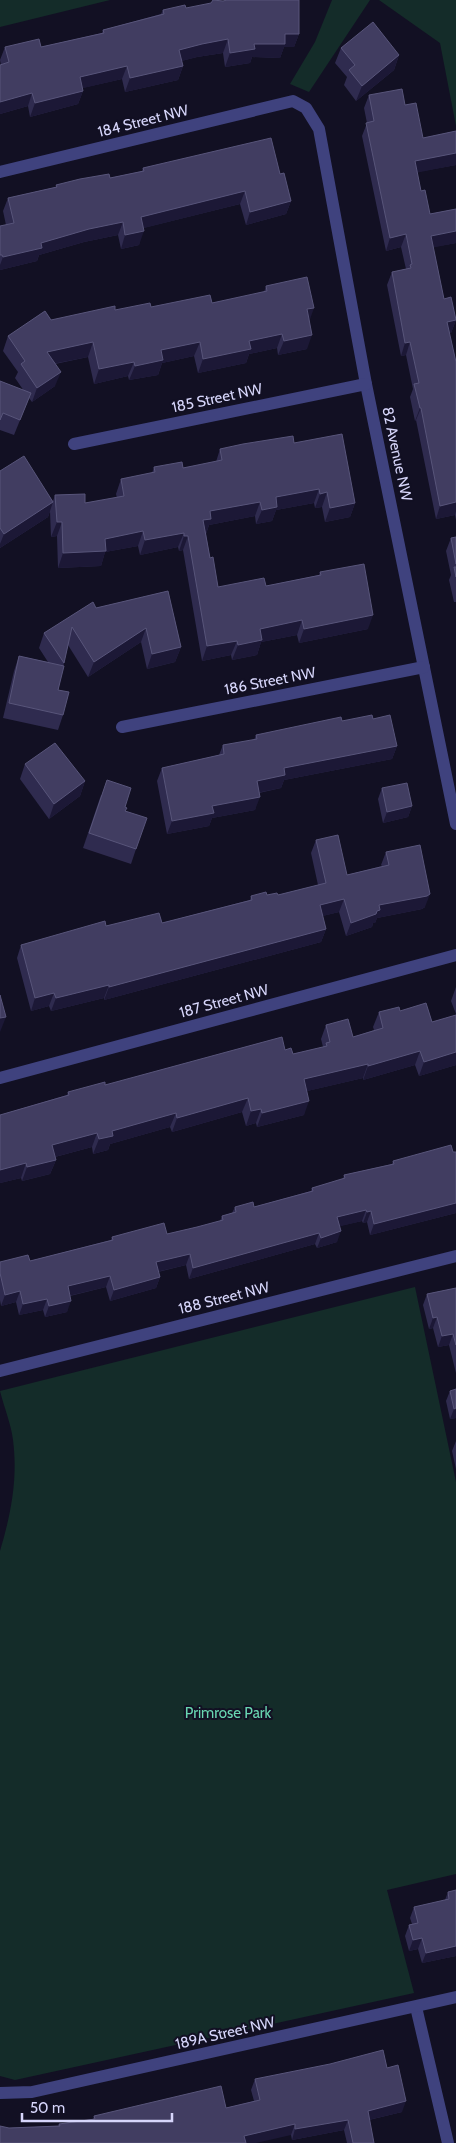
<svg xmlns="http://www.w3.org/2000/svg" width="456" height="2143" font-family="Cabin,sans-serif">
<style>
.green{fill:#142c29}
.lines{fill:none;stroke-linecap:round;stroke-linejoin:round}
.minor{stroke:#3f427e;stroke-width:12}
.wall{fill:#2f2b4f}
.shaded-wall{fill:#1c1836}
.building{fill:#413d61;stroke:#58557a}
.labels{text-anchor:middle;stroke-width:4;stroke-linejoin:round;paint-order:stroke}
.street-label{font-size:15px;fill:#d7d6fb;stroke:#121023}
.park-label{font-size:15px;fill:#68d5b1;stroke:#121023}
</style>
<rect width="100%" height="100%" fill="#121023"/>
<g class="green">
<path d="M0 0H110L0 27Z"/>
<path d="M332 0H370L309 92 290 84 315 42Z"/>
<path d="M379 0H456V126L440 43Z"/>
<path d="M415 1287 456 1482V1874L387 1890 414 1993 15 2080 0 2076V1551C11 1514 18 1479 13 1440 11 1424 4 1407 0 1391Z"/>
</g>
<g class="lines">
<g class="minor">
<path d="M0 172 293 101 306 108 319 129 366 384 456 824"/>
<path d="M74 444 366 384"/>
<path d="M122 727 424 667"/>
<path d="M0 1078 456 955"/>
<path d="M0 1371 456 1256"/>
<path d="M416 2007 448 2143"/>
<path d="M0 2093 32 2092 456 1997"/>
</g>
</g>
<g class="wall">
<path d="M186 8 299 34 294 47H284L280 58 252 57 250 63 225 67 223 53 197 57 181 61 183 66 178 80 125 92 122 79 82 88 83 91 78 104 30 117 28 106 0 114V65H1L0 60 5 47H41L102 33 103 30 161 14 163 10Z"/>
<path d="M341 48 399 55 394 70 356 101 344 85 347 77 335 63Z"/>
<path d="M369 95 405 105 423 138 456 131V165L417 172 421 191 430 214 456 209V243L433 247 444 299 456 320 451 333H449L456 362V520L455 515 436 519 416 420 415 421 410 397 413 389 406 355 401 356 387 285 392 272 406 269 401 247 386 251 362 136 367 123 364 108Z"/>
<path d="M143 168 280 174 291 201 286 214 246 225 240 204 143 228 139 245 121 249 118 235 84 242 39 255 37 261 0 270V226L6 225 3 211 8 198 56 187V185L110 178 142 171Z"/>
<path d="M266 286 309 321 307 349 278 355 277 348 249 354 246 363 198 373 194 356 162 363 158 375 129 380 128 376 94 384 88 357 55 364V386L32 402 29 398 14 435 0 430V381L24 391 15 378 18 372 3 351 8 336 51 320 115 310 212 303 264 292Z"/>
<path d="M294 443 355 503 350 517 325 522 322 507 315 508 314 503 276 510 272 521 256 524 255 516 209 525 206 534 210 558 218 587 266 586 319 575 320 572 368 629 299 643 297 635 261 642 257 655 232 660 231 655 202 661 183 550 179 551 178 547 140 555 138 546 105 552 101 566 58 568 57 536 51 537 50 511 48 517 0 548V471L53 501 55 495 85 503 117 498 116 494 121 479 152 473 154 467 183 468 216 462 220 449Z"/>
<path d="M456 537V602H454L449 580 451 575 446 551 451 538Z"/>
<path d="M168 591 181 647 175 662 147 669 141 642 88 677 68 645 58 690 63 715 58 730 3 718 14 671 19 656 48 662 39 648 44 633 96 608Z"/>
<path d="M373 719 397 746 392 759 284 780 281 788 259 793 255 810 212 818 209 826 167 834 157 781 162 768 219 755 223 745 254 740 256 735 342 721Z"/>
<path d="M25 764 85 781 80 796 49 819 20 779Z"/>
<path d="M382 788 412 806 408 817 383 823 378 799Z"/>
<path d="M101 795 125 807 136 849 131 864 83 848Z"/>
<path d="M316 840 347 875 382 866 381 865 386 852 425 907 422 909 377 918 375 923H373L372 927 346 936 339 912 322 916 326 929 321 942 104 1000V998L51 1011 49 1006 31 1011 17 958 21 945 106 926 162 923 250 900 251 896 278 895 318 885 311 853Z"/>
<path d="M456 987V1014L451 1001Z"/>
<path d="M400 1011 432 1022 456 1015V1065L419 1076 415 1065 363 1080V1078L307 1091 304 1115 257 1127 256 1123 246 1126 242 1112 172 1132 170 1127 110 1144 108 1150 93 1154 92 1147 55 1157 56 1160 50 1174 22 1181 21 1178 0 1183V1115L67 1095 68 1092 285 1050 293 1054 323 1047 321 1039 326 1025 353 1037 374 1030 373 1027 379 1012Z"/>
<path d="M453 1152H456V1213L370 1235 367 1222 363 1223 362 1221 339 1226 337 1242 317 1248 315 1244 189 1279 186 1265 158 1272 160 1277 156 1288 110 1301 106 1287 70 1296 67 1312 45 1317 43 1310 19 1315 16 1302 1 1306 0 1300V1262L30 1261 111 1240 112 1237 167 1234 197 1227 220 1221 222 1216 232 1213 235 1207H254L311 1191 312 1188 343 1179 344 1175 392 1164 393 1161Z"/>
<path d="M456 1288V1373L449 1345 438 1347 433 1328 429 1329 423 1305 427 1294Z"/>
<path d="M450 1391 456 1418 450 1419 446 1401Z"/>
<path d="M456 1441V1469L452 1451Z"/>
<path d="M456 1890V1956L422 1963 418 1949 409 1951 405 1936 409 1925 412 1924 410 1918 414 1907 445 1900 448 1892Z"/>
<path d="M387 2068 402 2112 369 2120 374 2143H347L344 2130 292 2140 291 2135 9 2128 58 2126 59 2124 93 2119 94 2116 226 2108 254 2101 251 2090 255 2079Z"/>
</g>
<g class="shaded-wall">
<path d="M285 34H299L294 47H284L280 58 252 57 250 63 225 67 230 53 254 44Z"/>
<path d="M228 39 223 53 197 57 174 63 179 50 202 44Z"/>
<path d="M399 55 394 70 356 101 362 86Z"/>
<path d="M127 66 122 79 75 90 80 77Z"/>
<path d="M183 66 178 80 125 92 130 78Z"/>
<path d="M83 91 78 104 30 117 35 103Z"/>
<path d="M32 93 28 106 0 114V102Z"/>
<path d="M456 153V165L410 174 415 161Z"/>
<path d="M245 191 240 204 136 230 141 217Z"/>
<path d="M291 201 286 214 246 225 250 212Z"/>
<path d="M123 222 118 235 84 242 39 255 37 261 0 270V265L3 257 41 243 89 229Z"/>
<path d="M144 231 139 245 121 249 125 235Z"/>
<path d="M456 231V243L426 249 431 236Z"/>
<path d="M406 234 401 247 386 251 390 238Z"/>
<path d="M314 308 309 322 307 309Z"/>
<path d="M456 320 451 333 442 334 447 322Z"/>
<path d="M282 334 277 348 249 354 246 363 198 373 203 359 249 341Z"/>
<path d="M312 335 307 349 278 355 284 341Z"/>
<path d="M93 342 88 357 42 366 47 352Z"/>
<path d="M200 342 194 356 162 363 158 375 129 380 135 366 161 350Z"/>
<path d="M410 342 406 355 401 356 405 343Z"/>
<path d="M134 362 128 376 94 384 99 369Z"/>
<path d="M61 372 55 386 32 402 37 388Z"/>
<path d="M420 408H421L416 420 415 421Z"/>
<path d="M319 489 314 503 276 510 272 521 256 524 262 510 276 497Z"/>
<path d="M327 492 322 507 315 508 320 494Z"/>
<path d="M53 502 48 517 0 548V544L4 534Z"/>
<path d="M260 502 255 516 209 525 206 534 203 520 210 511Z"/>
<path d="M456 502V511L455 515 436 519 440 506Z"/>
<path d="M355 503 350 517 325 522 330 508Z"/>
<path d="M57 522H62L57 536 51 537Z"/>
<path d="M143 531 138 546 105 552 101 566 58 568 63 553 105 539Z"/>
<path d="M184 533 178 547 140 555 145 540Z"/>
<path d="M184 536H188L183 550 179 551Z"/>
<path d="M373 615 368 629 299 643 304 629Z"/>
<path d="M302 620 297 635 261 642 257 655 232 660 238 645 260 629Z"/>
<path d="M146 628 141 642 88 677 94 662Z"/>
<path d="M237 641 231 655 202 661 207 646Z"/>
<path d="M181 647 175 662 147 669 152 654Z"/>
<path d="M397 746 392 759 284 780 281 788 252 794 257 781 284 768Z"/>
<path d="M85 781 80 796 49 819 54 804Z"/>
<path d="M260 797 255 810 212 818 209 826 167 834 172 821 212 806Z"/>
<path d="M412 806 408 817 383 823 387 812Z"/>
<path d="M430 894 425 907 422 909 377 918 375 923H373L372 927 346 936 351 923 379 905Z"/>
<path d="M344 899 339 912 315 918 320 905Z"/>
<path d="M326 929 321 942 104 1000 109 987Z"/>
<path d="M109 985 104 998 51 1011 56 998Z"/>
<path d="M54 993 49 1006 31 1011 35 998Z"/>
<path d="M6 1017 0 1032V1018Z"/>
<path d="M420 1051 415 1065 363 1080 368 1066Z"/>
<path d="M456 1052V1065L419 1076 424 1062Z"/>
<path d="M368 1064 363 1078 299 1093 304 1079Z"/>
<path d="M248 1098 242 1112 172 1132 177 1118Z"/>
<path d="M309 1101 304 1115 257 1127 262 1113Z"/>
<path d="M261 1109 256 1123 246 1126 251 1111Z"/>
<path d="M176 1113 170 1127 110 1144 108 1150 93 1154 99 1139 112 1131Z"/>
<path d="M97 1133 92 1147 47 1159 52 1145Z"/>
<path d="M56 1160 50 1174 22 1181 27 1167Z"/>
<path d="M26 1163 21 1178 0 1183V1170Z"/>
<path d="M456 1203V1213L370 1235 374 1224Z"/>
<path d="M366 1210 362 1221 333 1228 337 1217Z"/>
<path d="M371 1211 367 1222 363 1223 367 1212Z"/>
<path d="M341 1231 337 1242 317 1248 321 1238Z"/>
<path d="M319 1233 315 1244 189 1279 193 1268Z"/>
<path d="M190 1254 186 1265 152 1273 156 1262Z"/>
<path d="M110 1276 106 1287 64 1297 68 1286Z"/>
<path d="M160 1277 156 1288 110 1301 114 1290Z"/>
<path d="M20 1291 16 1302 1 1306 5 1295Z"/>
<path d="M47 1299 43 1310 19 1315 23 1304Z"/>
<path d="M71 1301 67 1312 45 1317 49 1306Z"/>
<path d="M437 1317 433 1328 429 1329 433 1318Z"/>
<path d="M453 1334 449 1345 438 1347 442 1336Z"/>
<path d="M456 1408V1418L450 1419 454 1409Z"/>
<path d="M422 1938 418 1949 409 1951 413 1940Z"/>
<path d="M456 1946V1956L422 1963 426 1953Z"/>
<path d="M406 2101 402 2112 364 2121 368 2111Z"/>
<path d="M348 2120 344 2130 292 2140 295 2129Z"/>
<path d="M295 2124 291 2135 256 2143H242L244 2136Z"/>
</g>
<g class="building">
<path d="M213 0 223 1 227 0H299V34H285V44H254L255 49 230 53 228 39 202 44 179 50 183 66 130 78 127 66 80 77 83 91 35 103 32 93 0 102V65L9 62 5 47 39 39 41 47 104 33 103 30 164 14 163 10 185 5 186 8 211 3Z"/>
<path d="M373 22 399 55 362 86 349 70 355 65 341 48Z"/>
<path d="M402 89 405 105 416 103 423 138 456 131V153L415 161 421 191 425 190 430 214 456 209V231L431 236 444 299 451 297 456 320 447 322 456 362V502L440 506 421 408H420L414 384 419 383 410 342 405 343 392 272 411 268 410 265 412 264 406 234 390 238 366 123 374 121 369 95Z"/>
<path d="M271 138 280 174 284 173 291 201 250 212 245 191 141 217 144 231 125 235 123 222 89 229 41 243 42 248 3 257 2 255H0V226L14 223 8 198 57 187 56 185 80 179 109 174 110 178 144 171 143 168Z"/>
<path d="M307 277 314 308 307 309 312 335 284 341 282 334 249 341 251 349 203 359 200 342 161 350 163 360 135 366 134 362 99 369 93 342 47 352 61 372 37 388 21 364 25 361 8 336 45 311 51 320 115 306V310L150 303 151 307 210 295 212 303 267 291 266 286Z"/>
<path d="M0 381 31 393 20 420 3 413 0 420Z"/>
<path d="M342 434 355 503 330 508 327 492 320 494 319 489 276 497 277 507 262 510 260 502 210 511 211 519 203 520 210 558 213 557 218 587 264 578 266 586 321 575 320 572 364 564 373 615 304 629 302 620 260 629 262 640 238 645 237 641 207 646 188 536H184V533L145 540 143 531 105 539 106 551 63 553 62 522H57L55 495 85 494V503L124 496 121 479 155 472 154 467 182 462 183 468 222 460 220 449 243 444 293 436 294 443Z"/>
<path d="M24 456 53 502 4 534 0 528V471Z"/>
<path d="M456 537V564L451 538Z"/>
<path d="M454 567H456V577Z"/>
<path d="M168 591 181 647 152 654 146 628 94 662 72 627 64 663 44 633 93 602 96 608Z"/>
<path d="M19 656 64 666 58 690 69 692 63 715 9 703Z"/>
<path d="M372 715 373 719 390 715 397 746 284 768 285 775 257 781 260 797 212 806 214 813 172 821 162 768 224 754 223 745 257 739 256 735 341 717 342 721Z"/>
<path d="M55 743 85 781 54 804 25 764Z"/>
<path d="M107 780 131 788 125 807 127 808 125 811 147 818 136 849 89 833Z"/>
<path d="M407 783 412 806 387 812 382 788Z"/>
<path d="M338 835 347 875 389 865 386 852 420 845 430 894 427 896 379 905 380 910 377 911 376 914 351 923 344 899 320 905 326 929 109 987V985L56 998 54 993 35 998 21 945 105 921 106 926 159 913 162 923 252 900 251 896 266 892 267 895 277 893 278 895 326 883 316 840Z"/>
<path d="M0 995 6 1017 0 1018Z"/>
<path d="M426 1003 432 1022 456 1015V1052L424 1062 420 1051 368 1066V1064L304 1079 309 1101 262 1113 261 1109 251 1111 248 1098 177 1118 176 1113 112 1131 113 1136 99 1139 97 1133 52 1145 56 1160 27 1167 26 1163 0 1170V1115L69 1095 68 1092 105 1082V1085L282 1037 285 1050 291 1048 293 1054 327 1046 326 1043 330 1042 326 1025 348 1019 353 1037 383 1028 379 1012 399 1007 400 1011Z"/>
<path d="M451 1145 453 1152H456V1203L374 1224 371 1211 367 1212 366 1210 337 1217 341 1231 321 1238 319 1233 193 1268 190 1254 156 1262 160 1277 114 1290 110 1276 68 1286 71 1301 49 1306 47 1299 23 1304 20 1291 5 1295 0 1273V1262L28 1255 30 1261 113 1240 112 1237 164 1223 167 1234 197 1227 223 1220 222 1216 236 1212 235 1207 253 1202 254 1207 313 1191 312 1188 345 1178 344 1175 394 1164 393 1161Z"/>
<path d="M456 1288V1345L453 1334 442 1336 437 1317 433 1318 427 1294Z"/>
<path d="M456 1389V1408L454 1409 450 1391Z"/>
<path d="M456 1890V1946L426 1953 422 1938 413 1940 409 1925 418 1923 414 1907 449 1899 448 1892Z"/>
<path d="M383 2050 387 2068 398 2065 406 2101 368 2111 374 2143H353L348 2120 295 2129V2124L244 2136 246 2143H0V2126L9 2128 60 2126 59 2124 95 2119 94 2116 221 2086 226 2108 260 2100 255 2079 330 2064Z"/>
</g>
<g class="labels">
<g class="street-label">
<text transform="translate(143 121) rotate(-14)" y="5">184 Street NW</text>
<text transform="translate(217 398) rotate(-12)" y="5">185 Street NW</text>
<text transform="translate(397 454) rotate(78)" y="5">82 Avenue NW</text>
<text transform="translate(270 681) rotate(-11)" y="5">186 Street NW</text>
<text transform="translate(224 1001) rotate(-15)" y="5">187 Street NW</text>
<text transform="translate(224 1298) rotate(-14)" y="5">188 Street NW</text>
<text transform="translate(225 2033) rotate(-13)" y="5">189A Street NW</text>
</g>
<g class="park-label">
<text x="228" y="1718">Primrose Park</text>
</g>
</g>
<path d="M22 2113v8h150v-8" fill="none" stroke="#d7d6fb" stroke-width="2.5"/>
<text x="30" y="2113" font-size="15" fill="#d7d6fb" stroke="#121023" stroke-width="4" paint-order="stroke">50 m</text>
</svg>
